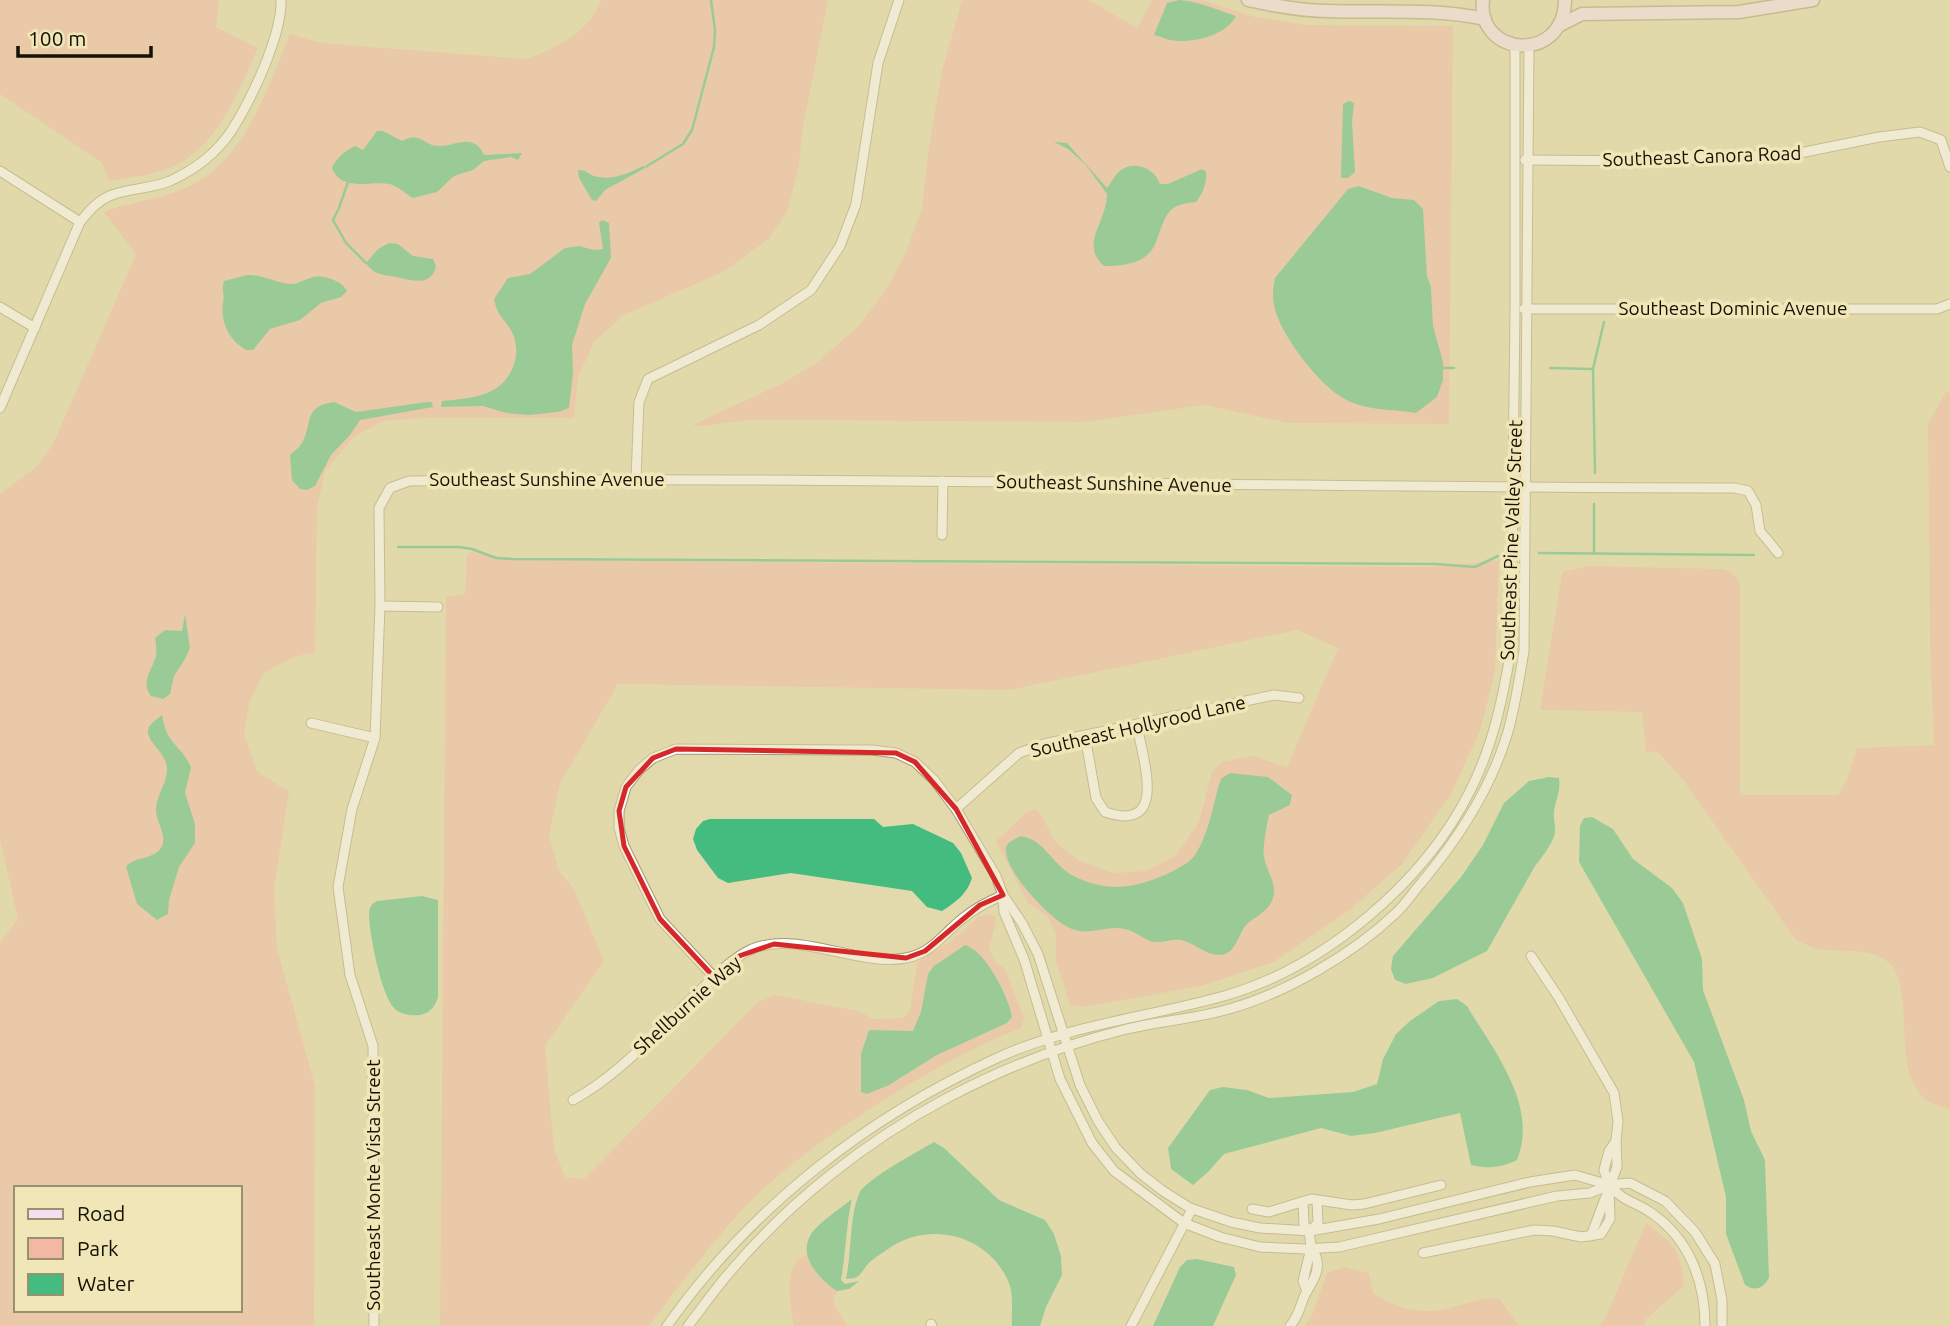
<svg xmlns="http://www.w3.org/2000/svg" width="1950" height="1326" font-family="Ubuntu,sans-serif">
<style>
.green{fill:#f3b7a5;fill-rule:evenodd}
.water{fill:#44bb7f}
.lines{fill:none;stroke-linecap:round;stroke-linejoin:round}
.stream{stroke:#44bb7f;stroke-width:2.5}
.street-casing{stroke:#a39a6f;stroke-width:11}
.secondary-casing{stroke:#a39a6f;stroke-width:15}
.street{stroke:#fff;stroke-width:9}
.secondary{stroke:#f5deef;stroke-width:12}
.marked{fill:none;stroke:#d62828;stroke-width:5;stroke-linejoin:round}
.labels{text-anchor:middle;stroke-width:7;stroke-linejoin:round;paint-order:stroke}
.street-label{font-size:19px;fill:#151203;stroke:#f0e6b8}
</style>
<rect width="100%" height="100%" fill="#e2d9ac"/>
<g class="green">
<path d="M0 0H219L216 27 258 48C240 88 224 131 188 158 167 174 134 177 109 181L102 163 0 94Z"/>
<path d="M601 0H828L802 132 799 165 788 210 769 239 723 272 624 315 594 342 578 377 574 418H424L383 421 354 437 325 471 317 509 315 652 294 657 264 673 250 701 244 734 257 771 289 792 274 888 277 948 315 1086 314 1326H0V942L18 919 0 840V494L36 467 53 444 136 254 104 212C134 200 168 199 197 182 247 153 269 85 290 34L321 43 526 59C556 48 589 33 601 0ZM16 1188H240V1310H16Z"/>
<path d="M962 0H1089L1137 28 1152 0H1202L1255 17 1306 25 1453 26 1449 424 1287 423 1205 405 1083 422 747 420 705 426 692 425 783 383 818 362 858 326 886 290 906 252 922 208 929 146 942 71Z"/>
<path d="M1946 392 1950 393V1109C1890 1099 1911 1028 1900 986 1898 980 1897 971 1892 966 1871 943 1839 956 1811 947 1806 945 1801 942 1796 940L1683 780 1659 753 1646 751 1642 712 1540 710 1562 572 1589 566 1723 569 1733 573 1740 582V795H1838L1847 780 1857 748 1934 745 1930 644 1928 424Z"/>
<path d="M474 550 512 560 1431 567 1499 560 1495 672 1480 731 1451 794 1402 864 1352 908 1274 962 1201 986 1084 1007 1070 1005 1056 961V935L1048 917 1028 903 996 841 1028 811 1035 809 1042 816 1056 843 1080 861 1114 873 1146 871 1175 856 1199 822 1212 772 1222 762 1253 756 1287 767 1338 648 1297 630 1010 690 618 684 560 784 549 835 559 871 574 889 604 961 545 1046 554 1148 565 1177 584 1179 758 1002 776 995 858 1011 874 1019 903 1018 910 1011 917 962 950 942 979 916 989 914 995 916 996 922 989 947 994 960 1005 969 1024 1018 1021 1028C979 1044 942 1065 903 1088 848 1122 792 1159 746 1206 711 1243 680 1285 649 1326H440L446 597 465 594 467 554Z"/>
<path d="M1646 1223C1676 1246 1680 1249 1684 1286L1646 1319 1644 1326H1599L1605 1319Z"/>
<path d="M808 1254C812 1269 823 1282 837 1291L833 1302 847 1326H794C791 1309 784 1274 798 1260 801 1257 804 1256 808 1254Z"/>
<path d="M1345 1267 1369 1273 1373 1293C1394 1307 1419 1315 1445 1309 1464 1305 1479 1297 1499 1298L1519 1326H1305L1313 1313 1327 1273Z"/>
</g>
<g class="water">
<path d="M1179 0C1198 1 1217 10 1236 16 1226 36 1191 44 1170 40 1165 39 1159 36 1154 35L1167 3Z"/>
<path d="M1349 101 1354 103 1352 122 1355 172 1348 178H1341L1343 104Z"/>
<path d="M377 131H383L402 141C421 130 423 146 439 146 450 147 462 139 473 143 479 145 482 151 484 155L522 153 518 160 511 157 484 161 473 170 454 176 437 192 413 198C405 194 399 186 389 184 371 180 342 193 332 168 336 158 346 150 355 146L363 150Z"/>
<path d="M1054 142 1067 143 1107 188C1111 183 1116 173 1121 170 1136 160 1155 169 1160 184H1168L1202 169 1206 172C1207 184 1203 193 1196 202 1188 203 1176 204 1170 211 1163 219 1160 232 1156 242 1148 264 1124 266 1104 266 1079 244 1107 222 1107 194L1085 164 1068 149Z"/>
<path d="M643 166 647 167 605 190 596 201 592 200 579 178 578 170C586 170 587 173 594 176 611 181 627 174 643 166Z"/>
<path d="M1359 186 1392 198 1414 200 1423 209 1427 276 1431 287 1433 326 1443 362V380L1437 397 1416 413C1393 409 1364 411 1343 398 1318 384 1279 333 1274 305 1272 295 1273 288 1275 278L1348 189Z"/>
<path d="M602 220 609 223 611 258 585 304 572 345 573 373 569 408 558 412 529 415 506 413 483 406 441 407 442 401C471 398 503 397 514 364 517 355 517 346 514 337 508 320 498 320 494 299L508 278 530 274 565 248 579 246 594 250 603 249 599 223Z"/>
<path d="M389 243 398 244 413 256 433 259 436 266C432 286 414 281 400 278 386 274 375 277 366 263L378 249Z"/>
<path d="M247 275C263 274 275 283 291 284 299 284 305 279 313 277 325 275 342 281 347 291L341 297 321 303 300 320 270 329 253 350H246C229 340 220 322 223 303 225 295 221 289 224 281Z"/>
<path d="M334 402 356 412 427 402H432L433 407 360 420 350 435 331 455 315 486 307 490 300 489 292 480 290 455C294 451 299 448 302 443 313 423 303 406 334 402Z"/>
<path d="M185 614 190 648 185 659 174 676 170 694 163 699 151 696C140 681 152 671 156 656 157 650 156 644 155 638L165 630 182 631Z"/>
<path d="M162 715C167 746 180 743 191 767L185 793 195 824V843L179 867 169 900 168 914 157 920 137 904 126 867C134 855 155 861 162 846 167 834 156 822 156 810 156 793 171 780 166 763 163 751 147 742 148 730 149 723 158 719 162 715Z"/>
<path d="M1230 773 1268 777 1292 795 1290 805 1269 815C1267 824 1262 850 1264 857 1267 874 1280 885 1271 903 1265 913 1255 917 1247 924 1239 932 1237 950 1225 954 1209 959 1196 943 1181 940 1172 939 1163 943 1154 942 1144 940 1135 931 1125 929 1108 925 1089 936 1072 929 1052 922 1004 871 1006 849 1006 842 1015 839 1021 836 1025 837 1032 839 1036 842 1050 852 1059 870 1076 877 1111 894 1140 887 1173 871 1182 866 1189 863 1195 855 1208 835 1213 807 1219 784L1222 778Z"/>
<path d="M1549 777 1559 778C1561 791 1556 799 1554 811 1553 818 1556 826 1555 833 1553 843 1541 859 1535 866L1487 951 1433 978 1406 984 1395 980 1391 969 1393 956 1461 877 1483 845 1504 803 1529 781Z"/>
<path d="M1592 817 1613 829 1633 859 1672 888 1683 903 1702 959 1703 990 1744 1100 1751 1131 1765 1160 1769 1278C1763 1288 1756 1292 1745 1285L1726 1234V1197L1694 1062 1579 862 1580 826 1584 818Z"/>
<path d="M710 819H874L883 827 913 824 953 843 961 853 972 878C967 894 956 902 942 911L927 907 912 891 791 873 728 883 718 878 697 850 693 839 696 829 703 821Z"/>
<path d="M422 896 438 900V997C435 1007 430 1013 420 1015 411 1016 401 1015 394 1008 381 995 369 933 369 914 369 907 372 904 377 901Z"/>
<path d="M965 945C985 950 1009 997 1012 1017L1007 1023 937 1055 889 1085 867 1094 861 1092V1054L869 1030 913 1031 921 1012 928 974 934 966Z"/>
<path d="M1457 999 1467 1006C1494 1051 1539 1106 1517 1160 1501 1168 1488 1169 1471 1165L1460 1113 1375 1133 1351 1136 1321 1128 1224 1154 1208 1172 1193 1185 1171 1169 1168 1148 1210 1090 1223 1087 1247 1090 1269 1098 1353 1092 1377 1084 1383 1059 1396 1034 1410 1021 1439 1001Z"/>
<path d="M934 1142 944 1148 999 1200 1045 1220 1054 1234 1061 1256 1062 1275 1046 1307 1040 1326H1012C1011 1313 1014 1295 1009 1283 990 1237 935 1221 894 1245 887 1250 878 1255 871 1261 866 1265 862 1274 857 1277 853 1279 849 1278 846 1279 852 1252 849 1218 859 1194 864 1180 919 1151 934 1142Z"/>
<path d="M852 1199C846 1225 846 1253 841 1280L845 1284 859 1281 849 1289 837 1291C821 1281 798 1257 810 1236 816 1224 841 1208 852 1199Z"/>
<path d="M1197 1259 1234 1267 1236 1275 1213 1326H1153L1180 1267 1187 1260Z"/>
</g>
<g class="lines">
<g class="stream">
<path d="M647 166 683 144 692 130 714 47 715 30 711 0"/>
<path d="M339 208 348 182"/>
<path d="M338 210 333 220 346 243 366 263"/>
<path d="M1443 368H1454"/>
<path d="M1550 368 1592 369"/>
<path d="M1595 473 1593 369 1604 322"/>
<path d="M1594 504V553"/>
<path d="M398 547H459L472 549 496 558 512 559 1436 564 1475 567 1498 556"/>
<path d="M1539 553 1754 555"/>
</g>
<defs>
<g id="street">
<path d="M1525 160 1662 161 1800 153 1879 137 1920 132 1941 140 1950 167"/>
<path d="M0 171 80 222"/>
<path d="M0 307 35 328"/>
<path d="M1524 309H1937L1950 304"/>
<path d="M0 408 80 222C89 211 98 200 112 195 130 188 151 189 170 181 194 170 217 153 232 130 251 100 282 36 281 0"/>
<path d="M636 478 639 402 648 379 759 325 811 290 840 246 856 204 878 63 899 0"/>
<path d="M942 535 943 481"/>
<path d="M380 606 438 607"/>
<path d="M311 723 375 738"/>
<path d="M1085 736 1096 798 1105 812C1170 834 1142 758 1137 725"/>
<path d="M956 809 1019 753 1044 744 1274 695 1299 698"/>
<path d="M1003 897 1004 912 1024 959 1060 1079 1092 1143 1114 1171 1184 1223 1220 1237 1260 1247 1305 1249 1339 1247 1557 1196 1590 1193 1609 1185C1624 1202 1633 1201 1650 1212 1689 1238 1705 1281 1705 1326"/>
<path d="M1531 956 1559 998 1614 1093 1618 1121 1616 1141 1617 1167 1591 1236"/>
<path d="M714 977 660 919 624 846 619 828V811L626 787 639 770 653 758 676 749 872 750 896 753 915 762 934 780 956 809 996 876 1003 895 1022 923 1038 954 1080 1085 1098 1121 1116 1148 1141 1174 1163 1191 1190 1208 1231 1222 1260 1228 1310 1231 1379 1219 1530 1182 1575 1175 1609 1185 1630 1183 1665 1201 1695 1232 1715 1264 1722 1300V1326"/>
<path d="M573 1100C621 1074 659 1029 698 992 715 977 732 958 752 949 799 930 858 967 906 958 932 953 943 934 962 919 975 908 988 902 1003 895"/>
<path d="M1252 1209 1269 1212 1311 1199 1352 1205 1364 1204 1441 1185"/>
<path d="M1311 1230 1318 1223 1317 1200"/>
<path d="M1423 1253 1534 1230 1553 1231 1581 1237 1601 1234 1610 1219 1609 1185 1604 1170 1609 1151 1616 1141"/>
<path d="M1307 1291 1303 1281 1311 1248"/>
<path d="M931 1324 932 1326"/>
<path d="M374 1326 373 1046 350 975 338 887 352 809 375 738 380 606 379 508 390 488 409 481C851 476 1293 488 1735 488L1748 491 1756 505 1760 531 1778 553"/>
<path d="M667 1326C750 1208 867 1117 997 1058 1069 1025 1149 1017 1224 996 1323 968 1424 883 1470 791 1493 746 1503 698 1511 649L1515 309V45"/>
<path d="M688 1326C702 1308 715 1289 730 1272 789 1202 866 1141 947 1098 1002 1069 1063 1045 1123 1030 1158 1021 1195 1019 1229 1009 1286 993 1353 954 1396 913 1406 904 1413 892 1422 882 1458 839 1490 790 1507 735 1515 708 1519 680 1524 651L1529 46"/>
<path d="M1131 1326 1192 1209"/>
<path d="M1290 1326C1300 1315 1300 1303 1307 1291 1312 1282 1319 1273 1317 1261 1317 1255 1312 1251 1311 1245 1309 1236 1311 1232 1304 1225L1303 1202"/>
</g>
<g id="secondary">
<path d="M1248 0C1275 6 1301 11 1328 11 1381 13 1433 8 1485 19"/>
<path d="M1483 0C1476 56 1564 65 1565 0"/>
<path d="M1560 25 1582 14 1739 12 1813 0"/>
</g>
</defs>
<use href="#street" class="street-casing"/>
<use href="#secondary" class="secondary-casing"/>
<use href="#street" class="street"/>
<use href="#secondary" class="secondary"/>
</g>
<path d="M0 0H1950V1326H0ZM676 749 896 753 915 762 956 809 1003 895 980 905 925 951 906 958 774 944 739 956 714 977 660 919 624 846 619 811 626 787 653 758Z" fill="#e2d9ac" fill-opacity=".55" fill-rule="evenodd"/>
<path class="marked" d="M676 749 896 753 915 762 956 809 1003 895 980 905 925 951 906 958 774 944 739 956 714 977 660 919 624 846 619 811 626 787 653 758Z"/>
<g class="labels">
<g class="street-label">
<text transform="translate(1702 156) rotate(-2)" y="7">Southeast Canora Road</text>
<text x="1733" y="315">Southeast Dominic Avenue</text>
<text x="547" y="486">Southeast Sunshine Avenue</text>
<text transform="translate(1114 483) rotate(1)" y="7">Southeast Sunshine Avenue</text>
<text transform="translate(1511 540) rotate(-88)" y="7">Southeast Pine Valley Street</text>
<text transform="translate(1138 726) rotate(-13)" y="7">Southeast Hollyrood Lane</text>
<text transform="translate(687 1005) rotate(-42)" y="7">Shellburnie Way</text>
<text transform="translate(373 1185) rotate(-90)" y="7">Southeast Monte Vista Street</text>
</g>
</g>
<rect x="14" y="1186" width="228" height="126" fill="#f0e6b8" stroke="#989170" stroke-width="2"/>
<rect x="28" y="1209" width="35" height="10" fill="#f5deef" stroke="#989170" stroke-width="2"/>
<text x="77" y="1221" font-size="21" fill="#151203">Road</text>
<rect x="28" y="1238" width="35" height="21" fill="#f3b7a5" stroke="#989170" stroke-width="2"/>
<text x="77" y="1256" font-size="21" fill="#151203">Park</text>
<rect x="28" y="1274" width="35" height="21" fill="#44bb7f" stroke="#989170" stroke-width="2"/>
<text x="77" y="1291" font-size="21" fill="#151203">Water</text>
<path d="M18 46v10h133v-10" fill="none" stroke="#151203" stroke-width="3.5"/>
<text x="28" y="46" font-size="21" fill="#151203" stroke="#f0e6b8" stroke-width="5" paint-order="stroke">100 m</text>
</svg>
